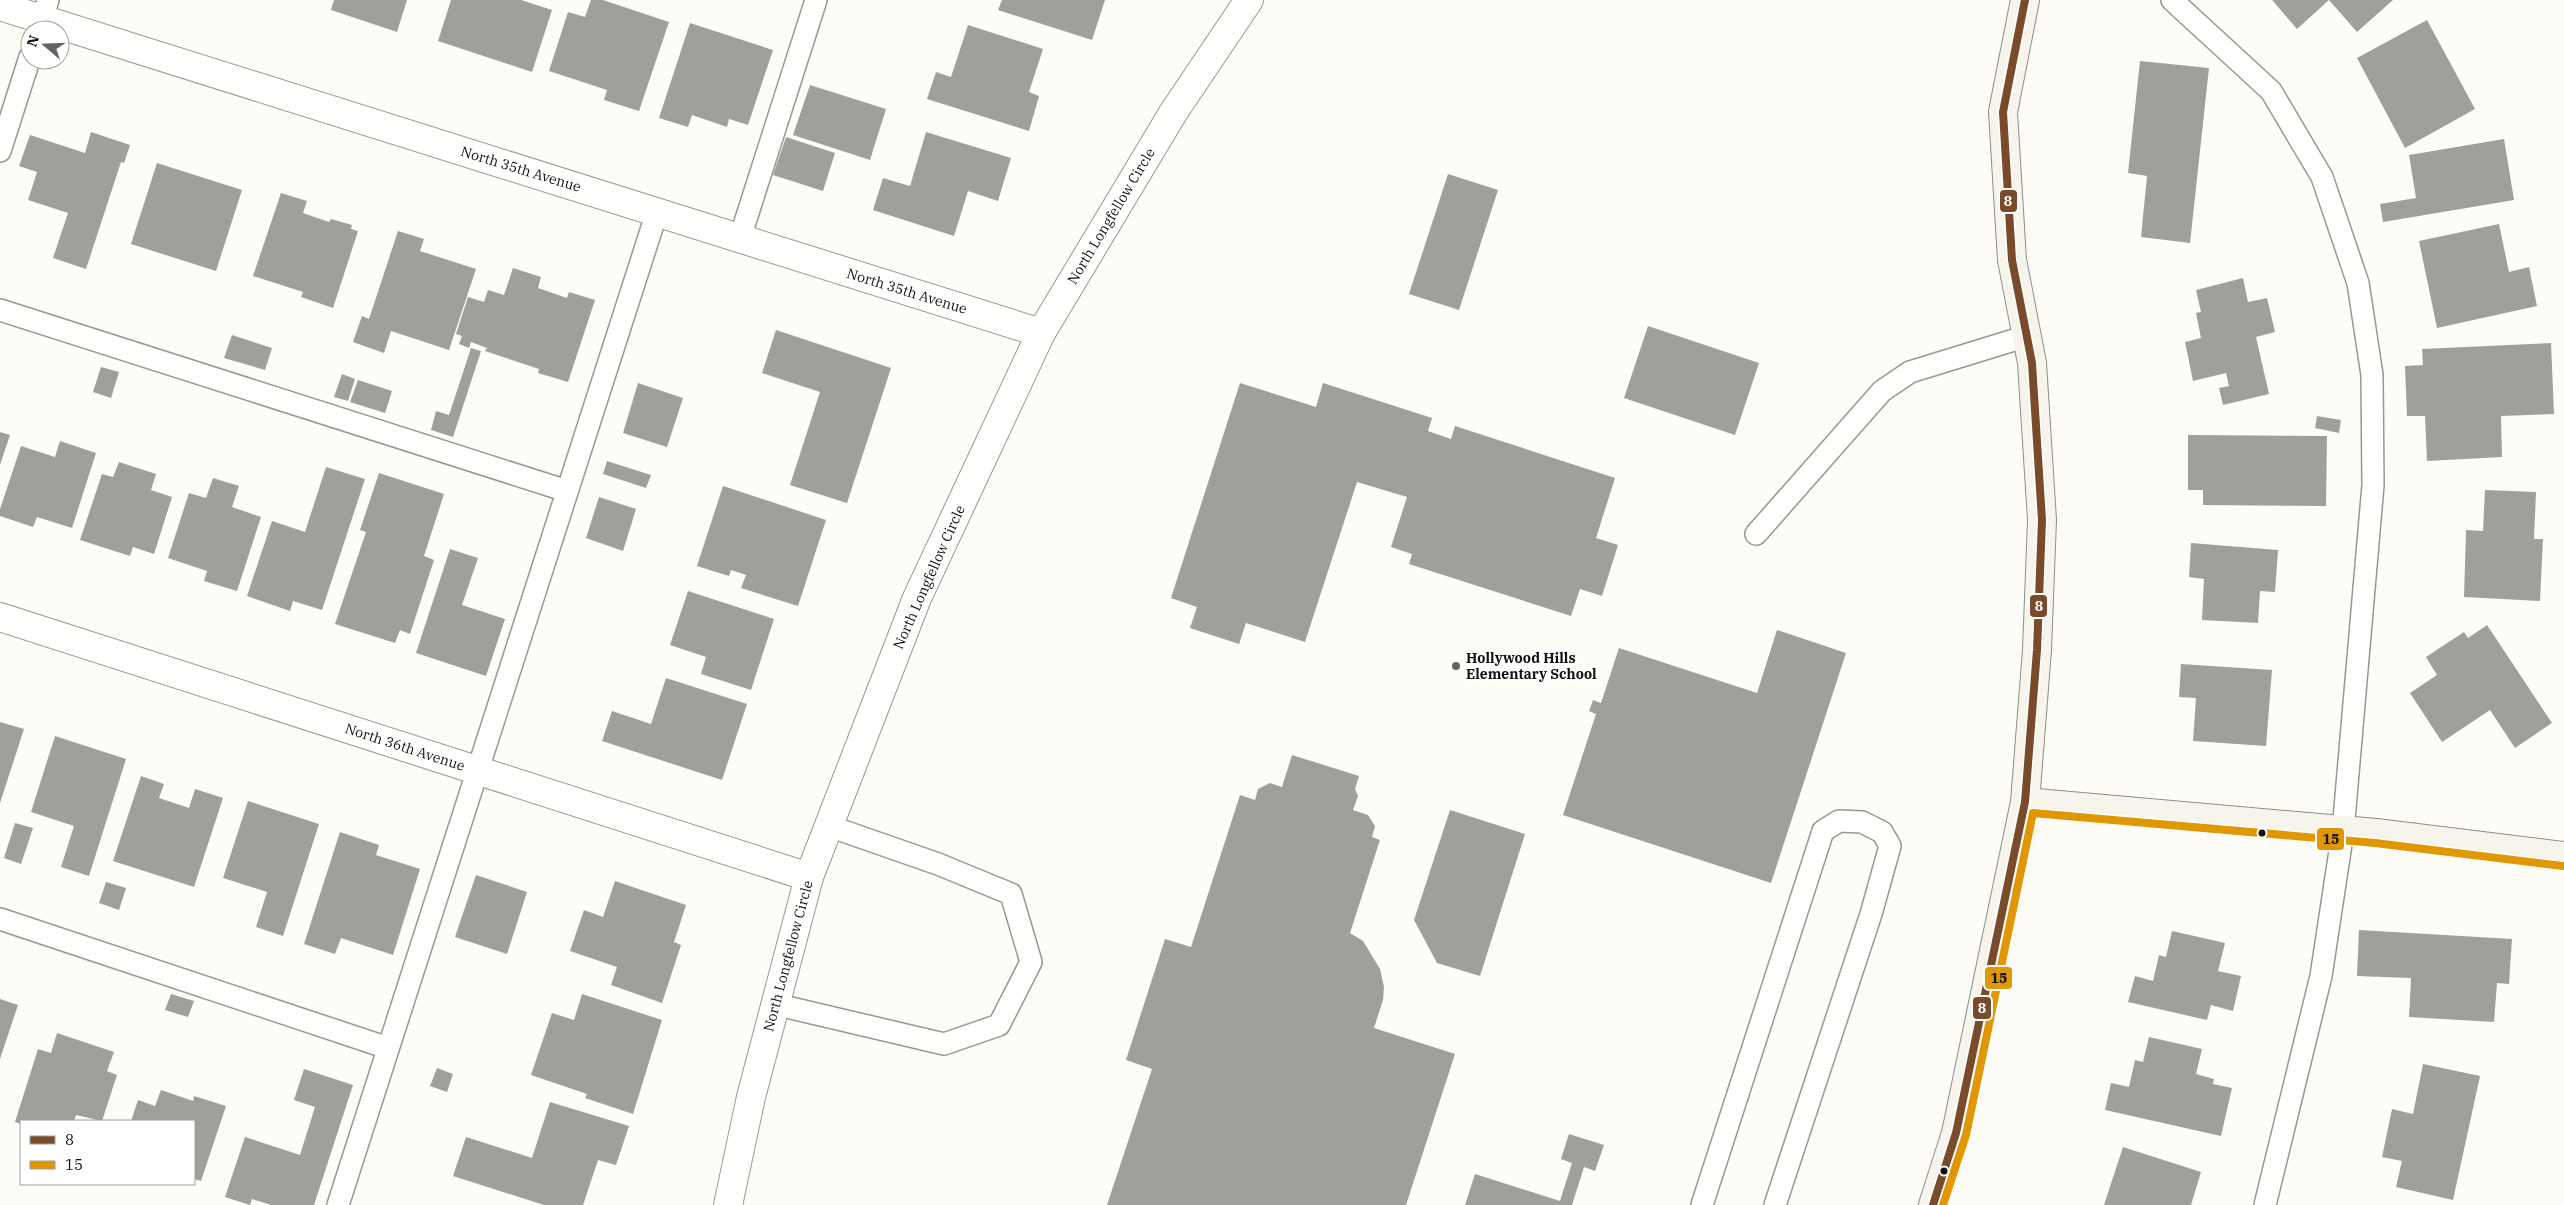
<svg xmlns="http://www.w3.org/2000/svg" width="2564" height="1205" font-family="'IBM Plex Serif',serif">
<style>
.building{fill:#a19f9c}
.lines{fill:none;stroke-linecap:round;stroke-linejoin:round}
.lane-casing{stroke:#979795;stroke-width:24}
.street-casing{stroke:#979795;stroke-width:30}
.secondary-casing{stroke:#8e8d8b;stroke-width:30}
.lane{stroke:#fffffe;stroke-width:21}
.street{stroke:#fffffe;stroke-width:28}
.secondary{stroke:#f6f4eb;stroke-width:28}
.bus-1-casing{stroke:#fff;stroke-width:11}
.bus-2-casing{stroke:#fff;stroke-width:11}
.bus-1{stroke:#7a4b2a;stroke-width:8}
.bus-2{stroke:#e09702;stroke-width:8}
.poi-dot{fill:#646362;stroke:#fff;stroke-width:2}
.bus-dot{fill:#111;stroke:#fff;stroke-width:2}
.labels{text-anchor:middle;stroke-width:5;stroke-linejoin:round;paint-order:stroke}
.street-label{font-size:14px;fill:#111;stroke:#fff}
.poi-label{font-size:14px;font-weight:bold;fill:#111;stroke:#fff;text-anchor:start}
.line-badge{stroke:#fff;stroke-width:2}
.badge-label{font-size:14px;text-anchor:middle;font-weight:bold;fill:#fff}
.pale-badge-label{font-size:14px;text-anchor:middle;font-weight:bold;fill:#111}
</style>
<rect width="100%" height="100%" fill="#fdfcf7"/>
<g class="building">
<path d="M334 0H407L397 32 331 10Z"/>
<path d="M451 0H521L552 10 532 72 438 41Z"/>
<path d="M591 0H603L669 22 639 111 604 100 607 90 549 71 568 12 585 17Z"/>
<path d="M1002 0H1105L1092 40 998 10Z"/>
<path d="M2272 0H2393L2357 32 2329 0 2297 29Z"/>
<path d="M2427 20 2475 109 2405 148 2357 58Z"/>
<path d="M690 23 773 50 748 125 729 119 727 127 692 115 688 127 659 118Z"/>
<path d="M968 25 1043 49 1029 92 1039 96 1029 131 927 99 936 72 951 77Z"/>
<path d="M2140 61 2209 68 2190 243 2141 237 2147 176 2128 173Z"/>
<path d="M810 85 886 109 870 160 793 135Z"/>
<path d="M91 132 130 145 124 163 121 162 86 269 53 258 68 213 28 200 37 172 19 166 30 135 85 153Z"/>
<path d="M926 132 1011 158 998 201 968 191 954 236 873 210 883 178 910 186Z"/>
<path d="M786 137 835 153 823 191 773 175Z"/>
<path d="M2504 139 2514 200 2383 222 2380 204 2416 198 2409 155Z"/>
<path d="M157 163 242 190 216 271 131 244Z"/>
<path d="M1448 174 1498 190 1459 310 1409 294Z"/>
<path d="M281 193 307 201 303 213 329 222 331 219 352 225 351 229 358 231 333 308 301 297 303 292 253 276Z"/>
<path d="M2499 224 2509 272 2529 267 2537 306 2437 328 2419 241Z"/>
<path d="M398 231 424 239 420 251 476 269 449 350 391 331 384 353 353 342 362 316 369 319Z"/>
<path d="M513 268 541 277 538 288 567 298 569 292 595 300 568 382 538 373 539 369 485 351 487 348 471 342 469 348 459 344 462 336 456 334 468 297 484 302 488 290 504 295Z"/>
<path d="M2243 278 2248 302 2267 298 2275 332 2256 337 2269 394 2223 405 2219 388 2229 386 2226 373 2193 381 2185 342 2201 338 2196 313 2201 312 2196 290Z"/>
<path d="M1648 326 1759 363 1735 435 1624 398Z"/>
<path d="M776 330 891 368 847 503 790 485 820 392 762 373Z"/>
<path d="M232 335 272 348 265 370 224 358Z"/>
<path d="M2551 343 2554 414 2501 416 2502 457 2427 461 2425 416H2407L2405 366 2423 365 2422 349Z"/>
<path d="M471 348 481 351 453 437 431 430 436 411 449 415Z"/>
<path d="M101 367 119 372 111 398 93 392Z"/>
<path d="M342 374 355 379 348 401 334 397Z"/>
<path d="M358 380 392 391 385 413 350 402Z"/>
<path d="M638 383 683 398 667 447 623 433Z"/>
<path d="M1240 383 1316 407 1323 383 1432 418 1428 431 1451 439 1455 426 1615 478 1596 538 1618 545 1602 596 1580 589 1571 616 1409 564 1412 554 1391 547 1407 497 1357 482 1305 642 1246 623 1239 644 1190 628 1197 607 1171 598Z"/>
<path d="M2317 416 2341 420 2339 433 2315 428Z"/>
<path d="M0 432 10 435 0 465Z"/>
<path d="M2188 435 2327 436 2326 506 2203 505V490H2188Z"/>
<path d="M60 441 96 453 72 528 37 517 33 527 0 516V509L21 446 55 457Z"/>
<path d="M607 461 651 475 646 488 603 474Z"/>
<path d="M119 462 156 474 151 490 172 497 154 554 133 547 130 556 80 540 102 474 113 477Z"/>
<path d="M326 467 365 479 322 610 293 601 290 611 247 596 272 521 305 532Z"/>
<path d="M379 473 444 494 424 556 434 560 410 634 400 630 395 643 335 624 366 532 360 530Z"/>
<path d="M213 478 239 486 232 507 261 517 237 591 204 581 207 571 168 558 189 493 206 498Z"/>
<path d="M723 486 826 520 798 606 741 588 746 575 731 570 729 576 697 566Z"/>
<path d="M2485 490 2536 492 2534 539H2543L2540 601 2464 597 2466 530 2483 531Z"/>
<path d="M599 497 636 509 623 551 586 538Z"/>
<path d="M2191 543 2278 550 2275 592 2260 591 2258 623 2202 620 2204 579 2189 577Z"/>
<path d="M450 549 478 558 462 605 505 619 486 676 416 653Z"/>
<path d="M688 591 774 619 751 690 701 674 706 657 670 645Z"/>
<path d="M2487 625 2552 723 2515 748 2490 710 2442 742 2410 693 2437 675 2426 657 2464 632 2468 638Z"/>
<path d="M1777 630 1846 653 1771 883 1563 815 1596 714 1589 711 1593 700 1601 703 1619 648 1757 693Z"/>
<path d="M2181 664 2272 670 2266 746 2193 741 2196 698 2179 697Z"/>
<path d="M666 678 747 704 722 780 602 741 612 711 651 724Z"/>
<path d="M0 722 24 729 0 803Z"/>
<path d="M55 736 126 759 89 876 61 867 74 826 31 812Z"/>
<path d="M1292 755 1359 776 1355 789 1358 796 1353 810 1368 815 1375 826 1372 837 1380 840 1350 933 1363 941 1380 969 1384 987 1383 1000 1374 1028 1455 1054 1406 1205H1107L1152 1069 1126 1060 1165 939 1191 947 1240 795 1255 800 1258 789 1270 783 1282 787Z"/>
<path d="M141 776 164 784 159 798 189 808 195 789 223 798 194 887 113 861Z"/>
<path d="M248 801 319 824 283 936 256 927 267 892 223 878Z"/>
<path d="M1450 810 1525 834 1480 976 1437 963 1414 920Z"/>
<path d="M15 823 33 828 21 864 4 858Z"/>
<path d="M340 832 379 845 376 855 420 869 393 955 341 938 335 954 304 944Z"/>
<path d="M476 875 527 892 507 954 455 937Z"/>
<path d="M615 881 686 905 674 942 681 945 662 1003 611 985 617 967 570 951 584 910 603 917Z"/>
<path d="M106 882 126 888 119 910 99 903Z"/>
<path d="M2359 930 2512 939 2509 984 2497 983 2494 1022 2409 1017 2411 978 2357 976Z"/>
<path d="M2172 931 2225 943 2218 971 2241 976 2233 1011 2211 1005 2207 1020 2128 1002 2135 976 2153 981 2159 955 2166 957Z"/>
<path d="M171 994 194 1001 188 1017 165 1010Z"/>
<path d="M582 994 662 1020 633 1114 585 1098 587 1094 531 1075 552 1013 574 1020Z"/>
<path d="M0 999 18 1005 0 1059Z"/>
<path d="M57 1033 114 1052 107 1071 117 1075 102 1121 76 1115 74 1121H21V1124L15 1122 38 1049 51 1053Z"/>
<path d="M2149 1037 2202 1049 2196 1074 2214 1079 2213 1084 2232 1088 2221 1136 2105 1110 2111 1083 2129 1087 2135 1060 2143 1062Z"/>
<path d="M2423 1064 2480 1076 2453 1200 2396 1187 2402 1161 2382 1157 2392 1109 2413 1114Z"/>
<path d="M437 1068 453 1074 447 1092 430 1086Z"/>
<path d="M304 1069 353 1085 314 1205H271L252 1199 250 1205 225 1197 245 1137 300 1155 315 1107 294 1100Z"/>
<path d="M161 1090 193 1101 194 1096 226 1106 201 1181 194 1179V1121H131L138 1100 155 1106Z"/>
<path d="M550 1102 629 1126 616 1165 598 1160 583 1205H544L453 1176 466 1137 532 1158Z"/>
<path d="M1569 1134 1604 1145 1595 1171 1584 1167 1572 1205H1465L1475 1174 1560 1201 1572 1163 1561 1159Z"/>
<path d="M2123 1147 2201 1172 2191 1205H2104Z"/>
</g>
<g class="lines">
<defs>
<g id="lane">
<path d="M2172 0 2271 91 2322 177 2358 283 2372 375 2373 485 2343 831 2321 976 2265 1205"/>
<path d="M39 30 48 0"/>
<path d="M0 151 30 57"/>
<path d="M740 238 816 0"/>
<path d="M0 310 567 491"/>
<path d="M1756 534 1882 391 1910 372 2027 336"/>
<path d="M0 919 388 1048"/>
<path d="M774 1004 944 1044 999 1025 1031 962 1011 894 938 864 829 826"/>
<path d="M338 1205 657 212"/>
<path d="M1702 1205 1823 831 1839 821 1862 822 1882 832 1890 846 1871 914 1775 1205"/>
</g>
<g id="street">
<path d="M0 6 1041 333"/>
<path d="M0 617 809 877"/>
<path d="M728 1205 751 1097 809 877 917 598 1041 333 1173 113 1249 0"/>
</g>
<g id="secondary">
<path d="M2025 802 2376 833 2564 856"/>
<path d="M1933 1205 1956 1133 2025 802 2037 650 2042 520 2032 363 2012 260 2003 112 2025 0"/>
</g>
</defs>
<use href="#lane" class="lane-casing"/>
<use href="#street" class="street-casing"/>
<use href="#secondary" class="secondary-casing"/>
<use href="#lane" class="lane"/>
<use href="#street" class="street"/>
<use href="#secondary" class="secondary"/>
<defs>
<path id="bus-1" d="M1933 1205 1956 1133 2025 802 2037 650 2042 520 2032 363 2012 260 2003 112 2025 0"/>
<path id="bus-2" d="M1943 1205 1966 1135 2033 813 2375 843 2563 866"/>
</defs>
<use href="#bus-1" class="bus-1-casing"/>
<use href="#bus-2" class="bus-2-casing"/>
<use href="#bus-1" class="bus-1"/>
<use href="#bus-2" class="bus-2"/>
</g>
<circle class="poi-dot" cx="1456" cy="666" r="5"/>
<g class="bus-dot">
<circle cx="2262" cy="833" r="4.5"/>
<circle cx="1944" cy="1171" r="4.5"/>
</g>
<g class="labels">
<g class="street-label">
<text transform="translate(521 169) rotate(17)" y="5">North 35th Avenue</text>
<text transform="translate(1111 216) rotate(-59)" y="5">North Longfellow Circle</text>
<text transform="translate(907 291) rotate(17)" y="5">North 35th Avenue</text>
<text transform="translate(929 577) rotate(-66)" y="5">North Longfellow Circle</text>
<text transform="translate(405 747) rotate(18)" y="5">North 36th Avenue</text>
<text transform="translate(788 956) rotate(-75)" y="5">North Longfellow Circle</text>
</g>
<g class="poi-label">
<text x="1466" y="663">Hollywood Hills<tspan x="1466" dy="16">Elementary School</tspan></text>
</g>
</g>
<g class="line-badge">
<rect x="1999" y="189" width="19" height="24" rx="5" fill="#7a4b2a"/>
<rect x="2029" y="594" width="19" height="24" rx="5" fill="#7a4b2a"/>
<rect x="2316" y="827" width="29" height="24" rx="5" fill="#e09702"/>
<rect x="1984" y="966" width="29" height="24" rx="5" fill="#e09702"/>
<rect x="1972" y="996" width="20" height="24" rx="5" fill="#7a4b2a"/>
</g>
<g class="badge-label">
<text x="2008" y="206">8</text>
<text x="2039" y="611">8</text>
<text x="1982" y="1013">8</text>
</g>
<g class="pale-badge-label">
<text x="2331" y="844">15</text>
<text x="1999" y="983">15</text>
</g>
<rect x="20" y="1120" width="175" height="65" fill="#ffffff" stroke="#a0a0a0"/>
<rect x="30" y="1136" width="25" height="8" fill="#7a4b2a" stroke="#a0a0a0"/>
<text x="65" y="1145" font-size="15" fill="#111111">8</text>
<rect x="30" y="1161" width="25" height="8" fill="#e09702" stroke="#a0a0a0"/>
<text x="65" y="1170" font-size="15" fill="#111111">15</text>
<g transform="translate(45 45) rotate(289)"><circle r="24" fill="#ffffff" stroke="#a0a0a0"/>
<path d="M0-4L9 19L0 12L-9 19Z" fill="#646362"/>
<text y="-8" font-size="14" font-weight="bold" text-anchor="middle" fill="#111111">N</text>
</g>
</svg>
